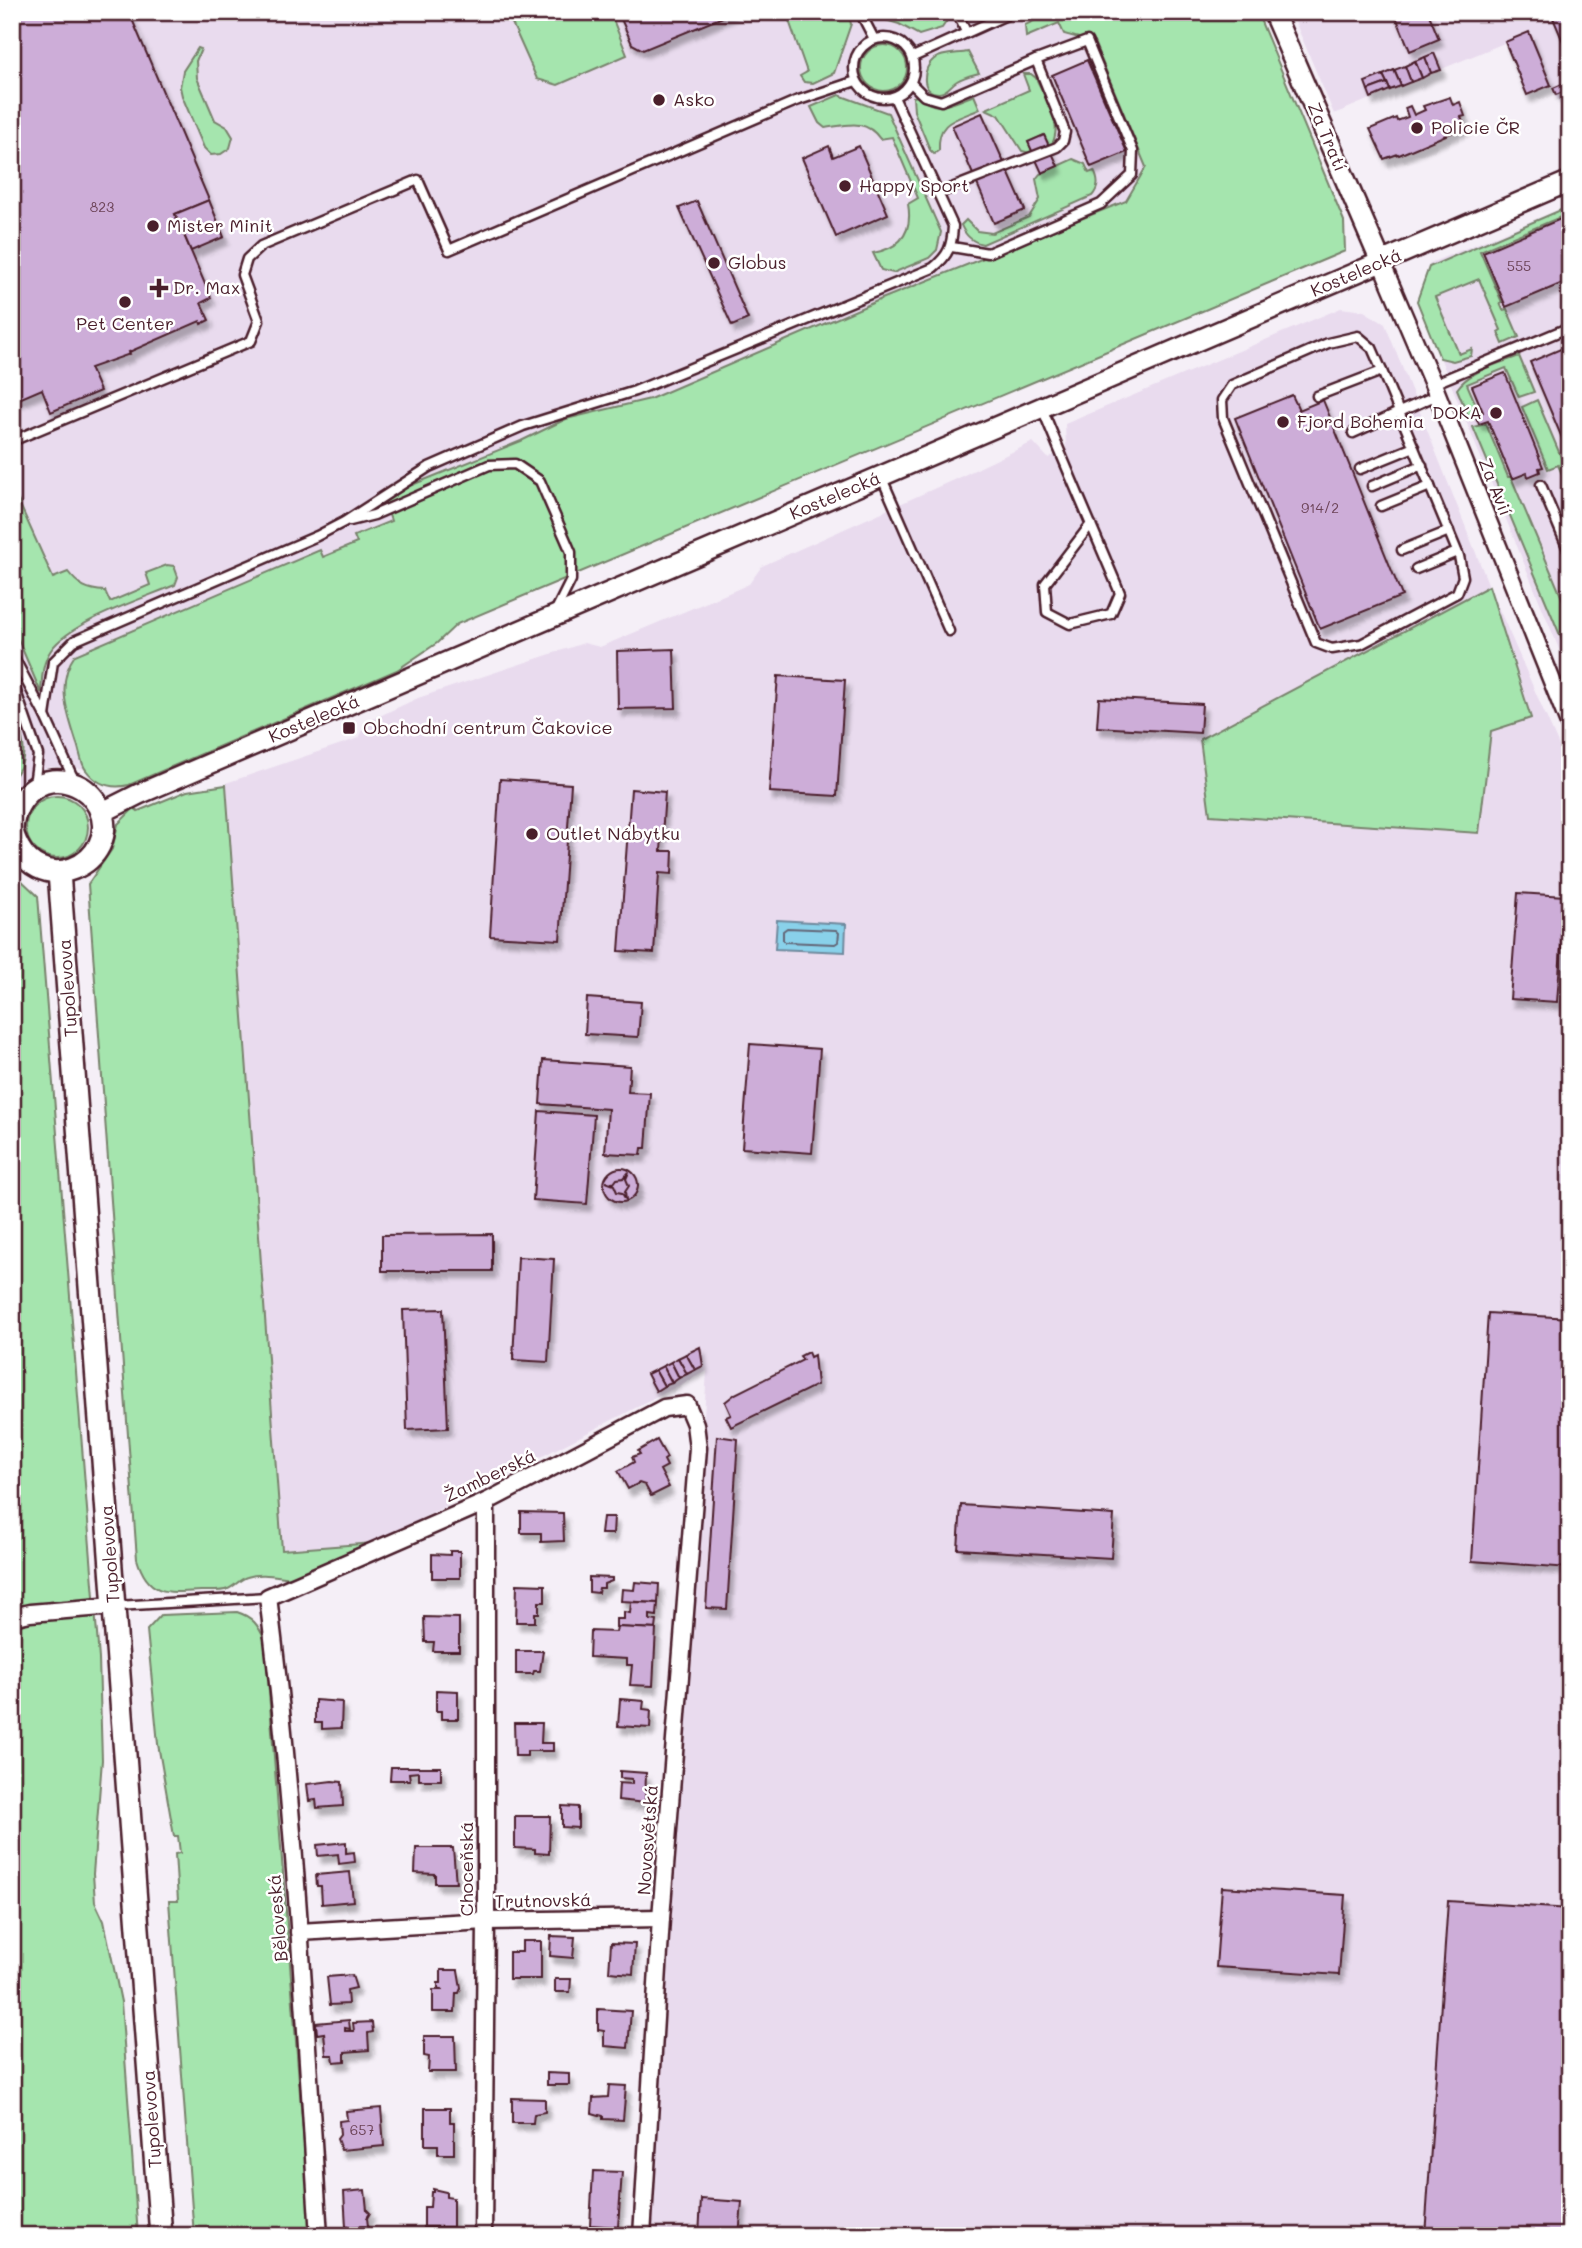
<svg xmlns="http://www.w3.org/2000/svg" width="1582" height="2248" font-family="Mali,sans-serif">
<style>
.built{fill:#e9dbee}
.green{fill:#a5e5ae;stroke:#78826c;stroke-width:2}
.water{fill:#89d1ea;stroke:#708a9e;stroke-width:2}
.lines{fill:none;stroke-linecap:round;stroke-linejoin:round}
.shore{stroke:#636677;stroke-width:2}
.building{fill:#cdadd8;stroke:#4a1f2b;stroke-width:2;filter:url(#shadow)}
.service-casing{stroke:#4a1f2b;stroke-width:13}
.minor-casing{stroke:#4a1f2b;stroke-width:21}
.tertiary-casing{stroke:#4a1f2b;stroke-width:24}
.secondary-casing{stroke:#4a1f2b;stroke-width:26}
.service{stroke:#fff;stroke-width:8}
.minor{stroke:#fff;stroke-width:16}
.tertiary{stroke:#fff;stroke-width:19}
.secondary{stroke:#fff;stroke-width:21}
.poi-dot{fill:#4a1f2b;stroke:#fff;stroke-width:2.5}
.labels{text-anchor:middle;stroke-width:5;stroke-linejoin:round;paint-order:stroke}
.number-label{font-size:14px;fill:#6b4256}
.poi-label{font-size:18px;fill:#4a1f2b;stroke:#fff;text-anchor:start}
.street-label{font-size:18px;fill:#4a1f2b;stroke:#fff}
</style>
<defs>
<filter id="shadow"><feDropShadow dx="4" dy="7" stdDeviation="2" flood-color="#0004"/></filter>
</defs>
<rect width="100%" height="100%" fill="#f5eff7"/>
<filter id="ink" filterUnits="userSpaceOnUse"><feTurbulence type="fractalNoise" baseFrequency=".0143" numOctaves="2"/><feDisplacementMap in="SourceGraphic" scale="14" xChannelSelector="R" yChannelSelector="G"/><feConvolveMatrix kernelMatrix="1 2 1 2 8 2 1 2 1" color-interpolation-filters="sRGB"/></filter>
<g filter="url(#ink)">
<g class="built">
<path d="M12 12H1018L1025 25 1027 37 1059 22 1064 34 1094 42 1146 167 1126 201 884 298 650 399 566 419 521 441 407 487 384 500 391 521 354 536 357 543 323 557 319 551 82 652 70 721 85 769 73 767H50L30 773 12 794Z"/>
<path d="M1291 12H1570V118L1566 119 1528 33 1334 114Z"/>
<path d="M1570 205V676L1417 301 1430 263Z"/>
<path d="M1341 308 1364 311 1385 324 1489 586 1570 771V2236H649L707 1371 374 1543 282 1551 226 783 359 738 367 722 418 698 584 643 600 647 731 592 749 584 762 566 960 477 1033 442 1048 458 1066 449 1065 424Z"/>
</g>
<g class="green">
<path d="M507 12H610L627 55 558 85 537 79Z"/>
<path d="M786 12H848L851 24 834 73 813 83 804 82 800 76 807 72Z"/>
<path d="M871 12H947L948 19 942 28 919 35 899 24 875 17Z"/>
<path d="M1052 12H1257L1344 221 1345 251 457 624 437 643 397 670 129 785C112 789 97 785 86 770 81 764 80 752 77 744 68 715 55 683 75 655L320 550 323 557 357 543 354 536 391 521 384 500 407 487 521 441 566 419 650 399 884 298 1126 201 1146 167 1094 42 1064 34 1059 23 1026 37 1025 25Z"/>
<circle cx="884" cy="68" r="23"/>
<path d="M198 48 201 49 196 61 197 78 215 120 227 127 233 137 230 148 221 154 211 155 204 148 182 96 180 87 183 71Z"/>
<path d="M968 52 979 73C972 75 963 77 957 81 950 85 948 92 939 93 919 93 923 67 934 59 942 53 958 54 968 52Z"/>
<path d="M1023 74H1031L1036 78C1047 102 1065 124 1050 148L1044 135 1028 142 1034 154 1022 151 999 115 986 109 1029 90Z"/>
<path d="M839 95 888 113 941 232 937 250 929 258 893 273 881 270 873 253C901 248 913 232 908 204L918 198 892 137 880 139C866 118 847 125 825 128L819 123 811 107Z"/>
<path d="M974 95 980 109C956 120 937 120 939 150L934 154 930 150 914 111 913 97 918 96C936 114 954 103 974 95Z"/>
<path d="M1073 159 1085 164 1089 173 1094 171C1099 181 1099 188 1092 196L983 244C972 242 965 235 961 225L966 220 977 231 992 233 1029 217 1040 199 1036 179 1040 174Z"/>
<path d="M1570 206V213L1480 251 1502 302 1500 303 1503 310 1507 309 1519 337 1503 344 1498 332 1501 330 1479 279 1435 297 1459 354 1472 349 1471 356 1453 361 1440 358 1417 301 1429 267Z"/>
<path d="M1519 356 1534 392 1519 397 1506 368 1467 384 1480 414 1469 418 1457 389C1470 370 1499 364 1519 356Z"/>
<path d="M1537 400 1570 478V492L1558 465 1548 469 1522 407Z"/>
<path d="M1486 424 1508 477H1511L1570 617V659L1473 427Z"/>
<path d="M12 487 53 578 68 572C79 586 87 590 105 591L110 602 150 585 146 573 167 565 174 566 178 577 175 585C142 599 70 622 51 650 42 663 42 678 41 693L12 625Z"/>
<path d="M1489 586 1531 718 1491 731 1479 833 1210 815 1200 739Z"/>
<path d="M12 710C22 733 32 759 12 779Z"/>
<path d="M226 785 282 1550 374 1543 302 1578C284 1579 265 1571 247 1577 240 1579 235 1586 228 1589 221 1592 209 1591 201 1591 167 1593 148 1596 137 1559L88 884 112 849 118 824 134 808 138 811 187 791Z"/>
<circle cx="57" cy="827" r="31"/>
<path d="M12 878H19L38 896 99 1659 102 1760 93 1874 95 1902 104 1921 121 2002 138 2236H12Z"/>
<path d="M237 1612C253 1617 258 1625 265 1640L311 2236H194L169 1901H178L175 1854 180 1853 178 1836H174L158 1744 147 1630 161 1615Z"/>
</g>
<path class="water" d="M777 920 846 924 845 952 775 949Z"/>
<g class="lines">
<path class="shore" d="M787 928 836 930 839 933 838 942 835 944 785 942 783 940V931Z"/>
</g>
<g class="building">
<path d="M12 12H129L209 200 175 214 211 298 201 303 209 320 201 324 200 321 129 352 130 354 90 368 100 391 51 412 42 389 12 402Z"/>
<path d="M618 12H735L643 50 632 44Z"/>
<path d="M1394 12H1428L1439 39 1410 51Z"/>
<path d="M1566 12H1570V58L1553 18Z"/>
<path d="M1529 32 1551 85 1527 95 1505 42Z"/>
<path d="M1434 53 1441 70 1431 73 1425 57Z"/>
<path d="M1425 57 1431 73 1422 78 1415 61Z"/>
<path d="M1087 60 1127 152 1091 167 1052 75Z"/>
<path d="M1415 61 1422 78 1411 82 1405 66Z"/>
<path d="M1405 66 1411 82 1401 86 1394 70Z"/>
<path d="M1394 70 1401 86 1390 90 1383 75Z"/>
<path d="M1570 73V89L1556 95 1553 88 1567 82 1564 75Z"/>
<path d="M1383 75 1387 83 1368 90 1365 82Z"/>
<path d="M1387 83 1390 90 1371 98 1368 90Z"/>
<path d="M1450 97 1453 105 1460 102 1465 116 1461 117 1465 127 1399 155 1398 154 1384 159 1370 129 1396 118 1397 121 1408 117 1405 108 1410 106 1414 115 1425 110 1423 106Z"/>
<path d="M982 113 1025 210 994 223 952 126Z"/>
<path d="M1044 135 1058 166 1042 173 1028 142Z"/>
<path d="M829 146 833 157 859 146 888 214 836 237 802 158Z"/>
<path d="M209 200 224 237 191 251 175 214Z"/>
<path d="M697 201 748 319 732 326 679 208Z"/>
<path d="M1570 215V280L1506 307 1483 252Z"/>
<path d="M1570 345V457L1530 362Z"/>
<path d="M1505 373 1543 467 1539 468 1540 472 1528 477 1527 473 1512 479 1488 421 1479 424 1475 415 1483 412 1472 386Z"/>
<path d="M1292 395 1299 410 1323 400 1402 596 1320 629 1235 418Z"/>
<path d="M674 649 676 708 618 709 617 651Z"/>
<path d="M778 676 845 680 837 796 769 792Z"/>
<path d="M1099 698 1202 704 1200 733 1097 727Z"/>
<path d="M500 779 571 784 560 940 490 936Z"/>
<path d="M631 789 665 792 661 851H673L672 874 659 873 654 953 619 951Z"/>
<path d="M1518 893 1565 896 1557 1002 1510 999Z"/>
<path d="M587 998 641 1002 638 1037 585 1034Z"/>
<path d="M750 1044 820 1049 812 1153 742 1148Z"/>
<path d="M543 1060 630 1066 628 1092 650 1093 646 1148H642L641 1155 605 1153 608 1109 540 1104Z"/>
<path d="M539 1111 594 1115 587 1204 533 1200Z"/>
<circle cx="621" cy="1185" r="17"/>
<path d="M629 1172 626 1179 629 1186 625 1192 626 1200 622 1193 617 1192 614 1185 606 1182 614 1183 617 1179 624 1178Z"/>
<path d="M492 1234V1271H382V1235Z"/>
<path d="M518 1257 554 1259 548 1362 513 1360Z"/>
<path d="M443 1309 448 1428 407 1430 403 1310Z"/>
<path d="M1488 1313 1570 1318V1568L1472 1561Z"/>
<path d="M700 1347 703 1366 695 1370 686 1354Z"/>
<path d="M808 1352 810 1357 814 1355 817 1385 731 1427 726 1417 731 1415 725 1402 735 1394 803 1360 800 1356Z"/>
<path d="M686 1354 695 1370 687 1374 678 1358Z"/>
<path d="M678 1358 687 1374 679 1378 671 1362Z"/>
<path d="M671 1362 679 1378 672 1383 663 1366Z"/>
<path d="M663 1366 672 1383 664 1386 655 1370Z"/>
<path d="M655 1370 664 1386 656 1391 647 1374Z"/>
<path d="M717 1436 738 1439 727 1609 706 1608Z"/>
<path d="M657 1440 667 1458 664 1460 667 1466 660 1470 669 1487 651 1496 645 1485 639 1483 628 1489 618 1471 634 1462 632 1457 640 1454 638 1451Z"/>
<path d="M961 1505 1114 1515 1111 1558 958 1549Z"/>
<path d="M521 1512 563 1513 564 1541 541 1542V1533H521Z"/>
<path d="M603 1517H614L613 1534H601Z"/>
<path d="M450 1551H460V1578H432V1554L450 1555Z"/>
<path d="M589 1577 612 1578V1581L604 1584V1588H599L598 1593 589 1592Z"/>
<path d="M635 1582 659 1584 658 1603 621 1601 622 1589 634 1590Z"/>
<path d="M517 1584 545 1585V1602H539V1613H535V1622H516Z"/>
<path d="M631 1602 658 1603 657 1616 650 1615V1620L657 1621 656 1629 616 1627V1619H624V1612L630 1613Z"/>
<path d="M424 1617 459 1618V1651H433L434 1642H425Z"/>
<path d="M617 1627 656 1629 653 1686 630 1685 632 1665H627V1659L589 1657 590 1631 616 1632Z"/>
<path d="M516 1651H543L540 1671H534L533 1674H516Z"/>
<path d="M436 1690 458 1691V1719H441V1711H436Z"/>
<path d="M620 1699 644 1701 643 1709 651 1710 650 1728 618 1726Z"/>
<path d="M315 1700 342 1702 341 1728 322 1729V1723H315Z"/>
<path d="M514 1723H542L541 1743H553V1751H527V1756H515Z"/>
<path d="M391 1767H441V1780H419V1772L409 1773 410 1780H390Z"/>
<path d="M620 1771 646 1773 645 1803 618 1800 619 1783 632 1784V1779L620 1778Z"/>
<path d="M332 1781 342 1782 343 1806 317 1808 316 1800 309 1801 307 1784Z"/>
<path d="M562 1806 578 1807V1828L562 1827Z"/>
<path d="M515 1816H550L549 1854 535 1853V1849L515 1848Z"/>
<path d="M346 1842V1853L354 1852 355 1862 339 1864 338 1854 318 1856 317 1845Z"/>
<path d="M416 1848H453L456 1883H435V1874L415 1873Z"/>
<path d="M350 1872 353 1901 322 1904 321 1886H317L316 1875Z"/>
<path d="M1222 1887 1345 1895 1339 1975 1216 1967Z"/>
<path d="M1448 1901 1570 1909V2236H1425Z"/>
<path d="M551 1936 575 1937 573 1958 550 1956Z"/>
<path d="M522 1941H541V1979H509V1952H522Z"/>
<path d="M611 1943 635 1944 633 1974 609 1972Z"/>
<path d="M441 1970H458L461 1988 459 1993H456L455 2012H433V1990H441L438 1988V1983H441Z"/>
<path d="M352 1975 356 1988 347 1990 348 2004 330 2005 327 1977Z"/>
<path d="M555 1979H571L570 1992H555Z"/>
<path d="M598 2009 631 2011 628 2048 604 2046V2031L598 2030Z"/>
<path d="M349 2020 350 2029 345 2028V2031H354L353 2023 372 2022 373 2032 368 2033 369 2050 345 2052V2061L334 2062 333 2055H326L324 2033 317 2034 316 2023Z"/>
<path d="M424 2036H455L456 2072H428L429 2057 424 2056Z"/>
<path d="M547 2073 569 2074V2085H547Z"/>
<path d="M609 2085 626 2086 623 2120 603 2119V2116L592 2113 593 2098 608 2097Z"/>
<path d="M512 2098 545 2099V2112L534 2114 533 2123H512Z"/>
<path d="M381 2108 384 2146 341 2150 337 2139 340 2135 339 2121 347 2120 346 2111Z"/>
<path d="M425 2108H450V2122H454V2154H438V2145H425Z"/>
<path d="M593 2171 622 2172 618 2227 590 2225Z"/>
<path d="M433 2189 446 2192V2197L453 2198V2227H424V2207H430L431 2192H433Z"/>
<path d="M365 2190 367 2210 370 2213 367 2218 368 2226 346 2227 344 2192Z"/>
<path d="M701 2199 742 2202 739 2236H699Z"/>
</g>
<g class="lines">
<defs>
<g id="service">
<path d="M860 12 874 39"/>
<path d="M957 12 966 32"/>
<circle cx="884" cy="68" r="30"/>
<path d="M913 57 1013 12"/>
<path d="M911 83 924 96 941 101 1036 60 1087 41 1133 151 1132 175 1101 204 988 253 952 247"/>
<path d="M939 193 1057 147 1063 141 1065 132 1036 60"/>
<path d="M1358 336 1372 348 1382 371 1459 556 1463 577 1457 593 1361 644 1332 649 1316 643 1223 418 1222 400 1232 385 1328 343Z"/>
<path d="M1433 384 1570 327"/>
<path d="M1317 396 1382 371"/>
<path d="M1042 408C1067 470 1094 531 1120 593L1111 614 1070 624 1047 612 1045 584 1091 524"/>
<path d="M1353 433 1437 395"/>
<path d="M12 441 251 341 259 321 242 275 247 259 261 246 418 180 449 250 796 101 856 81"/>
<path d="M1360 469 1414 447"/>
<path d="M881 476 949 631"/>
<path d="M1541 485 1570 554"/>
<path d="M1372 486 1422 465"/>
<path d="M1381 506 1430 486"/>
<path d="M350 521 374 515 489 465 515 464 540 481 571 552V580L555 612"/>
<path d="M1402 550 1449 531"/>
<path d="M1416 569 1457 552"/>
<path d="M12 654 45 716 74 780"/>
<path d="M12 680 38 755 34 785"/>
<path d="M45 716 53 662 74 641 317 536 344 522 429 467 523 426 635 391 933 268C949 255 952 246 953 226L894 97"/>
<path d="M117 1606 268 1597"/>
</g>
<g id="minor">
<path d="M1381 262 1433 384 1570 726"/>
<path d="M12 1617 30 1613 114 1606"/>
<path d="M299 1932 486 1921 661 1918"/>
<path d="M319 2236C305 2023 295 1809 268 1597L486 1502 664 1408 687 1405 695 1424 698 1448 661 1918 642 2236"/>
<path d="M483 2236 486 1921V1502"/>
</g>
<g id="tertiary">
<path d="M1273 12 1381 262"/>
<path d="M101 813 139 794 1570 181"/>
</g>
<g id="secondary">
<path d="M12 828C15 796 43 770 76 785 86 789 94 798 99 807 125 863 33 907 12 831"/>
<path d="M59 872 161 2236"/>
</g>
</defs>
<use href="#service" class="service-casing"/>
<use href="#minor" class="minor-casing"/>
<use href="#tertiary" class="tertiary-casing"/>
<use href="#secondary" class="secondary-casing"/>
<use href="#service" class="service"/>
<use href="#minor" class="minor"/>
<use href="#tertiary" class="tertiary"/>
<use href="#secondary" class="secondary"/>
</g>
</g>
<g class="poi-dot">
<circle cx="659" cy="100" r="7"/>
<circle cx="1417" cy="128" r="7"/>
<circle cx="845" cy="186" r="7"/>
<circle cx="153" cy="226" r="7"/>
<circle cx="714" cy="263" r="7"/>
<path d="M155.5 277.5h7v7h7v7h-7v7h-7v-7h-7v-7h7z"/>
<circle cx="125" cy="302" r="7"/>
<circle cx="1496" cy="413" r="7"/>
<circle cx="1283" cy="422" r="7"/>
<rect x="342" y="721" width="14" height="14" rx="3.5"/>
<circle cx="532" cy="834" r="7"/>
</g>
<g class="labels">
<g class="number-label">
<text x="102" y="212">823</text>
<text x="1519" y="271">555</text>
<text x="1320" y="513">914/2</text>
<text x="362" y="2135">657</text>
</g>
<g class="poi-label">
<text x="673" y="106">Asko</text>
<text x="1431" y="134">Policie ČR</text>
<text x="859" y="192">Happy Sport</text>
<text x="167" y="232">Mister Minit</text>
<text x="728" y="269">Globus</text>
<text x="173" y="294">Dr. Max</text>
<text x="125" y="330" text-anchor="middle">Pet Center</text>
<text x="1482" y="419" text-anchor="end">DOKA</text>
<text x="1297" y="428">Fjord Bohemia</text>
<text x="363" y="734">Obchodní centrum Čakovice</text>
<text x="546" y="840">Outlet Nábytku</text>
</g>
<g class="street-label">
<text transform="translate(1327 137) rotate(67)" y="6">Za Tratí</text>
<text transform="translate(1356 273) rotate(-23)" y="6">Kostelecká</text>
<text transform="translate(1495 487) rotate(68)" y="6">Za Avií</text>
<text transform="translate(835 496) rotate(-23)" y="6">Kostelecká</text>
<text transform="translate(314 719) rotate(-23)" y="6">Kostelecká</text>
<text transform="translate(68 988) rotate(-94)" y="6">Tupolevova</text>
<text transform="translate(490 1476) rotate(-26)" y="6">Žamberská</text>
<text transform="translate(110 1554) rotate(-94)" y="6">Tupolevova</text>
<text transform="translate(648 1840) rotate(-86)" y="6">Novosvětská</text>
<text transform="translate(467 1869) rotate(-90)" y="6">Choceňská</text>
<text transform="translate(543 1901) rotate(-1)" y="6">Trutnovská</text>
<text transform="translate(278 1918) rotate(-95)" y="6">Běloveská</text>
<text transform="translate(152 2119) rotate(-94)" y="6">Tupolevova</text>
</g>
</g>
<rect width="1582" height="2248" fill="none" stroke="#fff" stroke-width="42"/>
<rect x="21" y="21" width="1540" height="2206" fill="none" stroke="#4a1f2b" stroke-width="2.5" filter="url(#ink)"/>
</svg>
